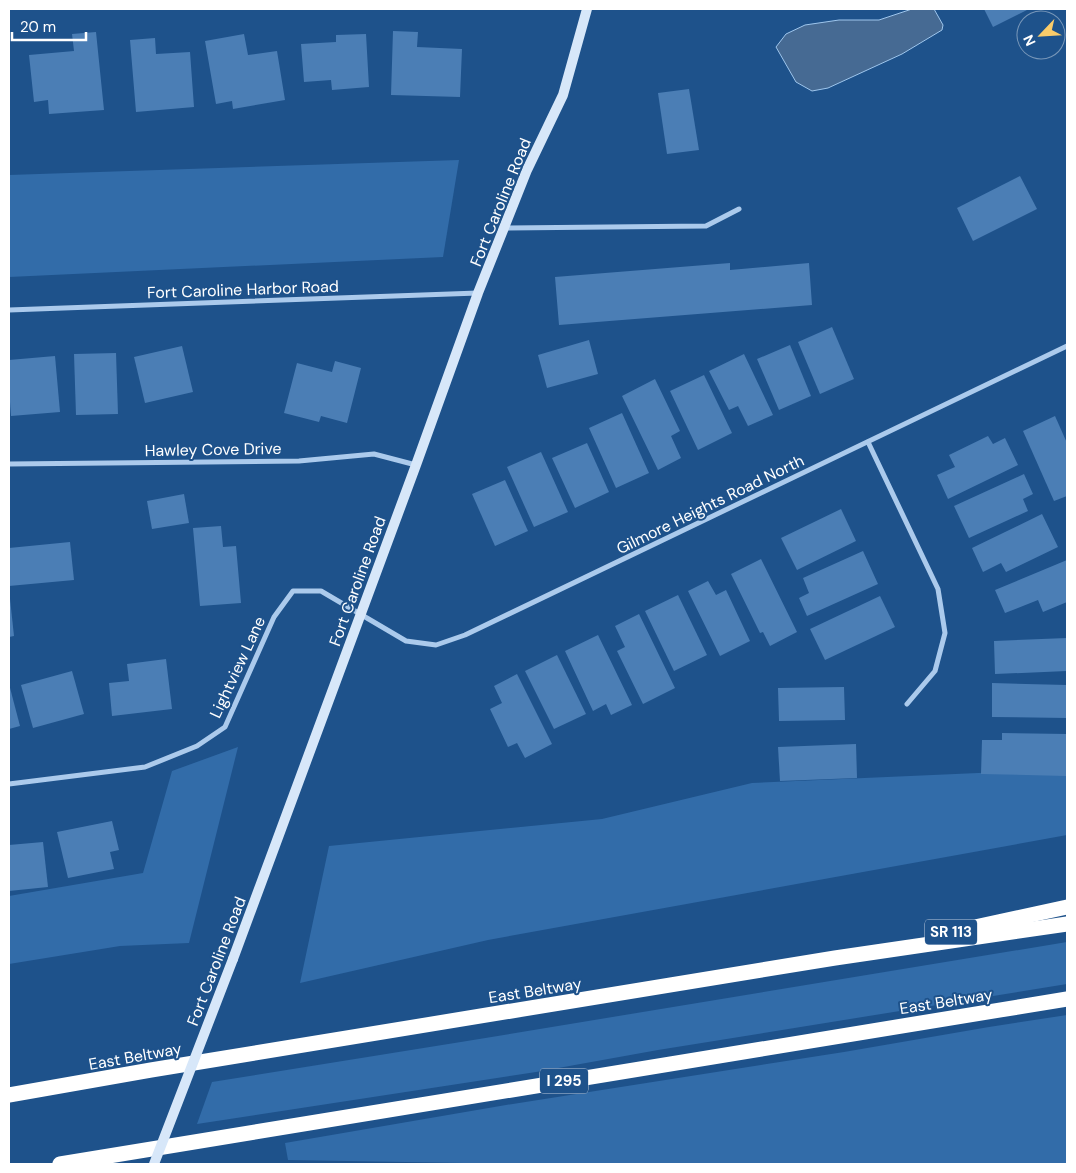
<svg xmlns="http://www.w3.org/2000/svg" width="1076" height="1173" font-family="'DM Sans',sans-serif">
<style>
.green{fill:#326ca9}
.water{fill:#466a93;stroke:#9ec6ed}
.building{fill:#4b7eb5}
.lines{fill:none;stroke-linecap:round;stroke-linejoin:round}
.street{stroke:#abcaec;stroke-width:5}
.secondary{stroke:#d7e7f9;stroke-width:10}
.highway{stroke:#fff;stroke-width:15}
.secondary-bridge{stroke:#d7e7f9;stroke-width:10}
.labels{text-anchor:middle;stroke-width:4;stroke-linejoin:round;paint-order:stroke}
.shield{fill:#1e528b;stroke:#bccbdc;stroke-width:1}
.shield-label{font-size:15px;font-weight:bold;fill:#fff}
.street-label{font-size:16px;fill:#fff;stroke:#1e528b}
</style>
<rect width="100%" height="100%" fill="#1e528b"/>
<g class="green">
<path d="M459 160 443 257 9 277V175Z"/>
<path d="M238 747 189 943 120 946 9 964V896L143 873 172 771Z"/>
<path d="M1067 769V835L488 940 300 983 329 846 602 819 752 783Z"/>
<path d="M1067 942V984L658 1050 536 1072 197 1124 212 1082 467 1041Z"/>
<path d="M1067 1015V1164H482L463 1163 288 1160 285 1143 506 1105 844 1052 989 1027Z"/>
</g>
<path class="water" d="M912 9H934L943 25 942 30 902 54 828 88 812 91 796 82 776 47 786 34 805 25 839 20H879Z"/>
<g class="building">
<path d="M984 9H1029L993 27Z"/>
<path d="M393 31 418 32 417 47 462 49 460 97 391 95Z"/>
<path d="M96 32 104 110 49 114 48 100 34 102 29 55 74 51 72 34Z"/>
<path d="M244 34 248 55 277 51 285 100 233 109 232 101 216 104 205 41Z"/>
<path d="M366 34 369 87 332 90 331 80 304 82 301 44 336 42V35Z"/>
<path d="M155 38 156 54 190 52 194 107 136 112 130 40Z"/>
<path d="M689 89 699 150 667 154 658 93Z"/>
<path d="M1020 176 1037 209 973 241 957 208Z"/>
<path d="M730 263V270L809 263 812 305 559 325 555 277Z"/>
<path d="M832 327 854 379 820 394 798 342Z"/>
<path d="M589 340 598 374 547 388 538 355Z"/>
<path d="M790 345 811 396 779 410 757 359Z"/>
<path d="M182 346 193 392 145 403 134 357Z"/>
<path d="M116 353 118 414 76 415 74 354Z"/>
<path d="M744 354 773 415 748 426 738 406 729 410 709 371Z"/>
<path d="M55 356 60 412 11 416 9 389V360Z"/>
<path d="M335 361 361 368 347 423 321 416 319 422 284 413 297 363 332 372Z"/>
<path d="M704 375 732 433 698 450 670 391Z"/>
<path d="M655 379 680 431 671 436 681 458 658 470 622 396Z"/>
<path d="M622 413 649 473 616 488 589 428Z"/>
<path d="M1055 416 1067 443V496L1054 501 1023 431Z"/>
<path d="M988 436 993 444 1005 438 1018 465 948 499 937 475 955 467 949 455Z"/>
<path d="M587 443 609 492 575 508 552 458Z"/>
<path d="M541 452 568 512 534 527 507 467Z"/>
<path d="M1024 474 1033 494 1023 499 1028 511 969 538 954 506Z"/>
<path d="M505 480 528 531 495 546 472 494Z"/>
<path d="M184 494 189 523 152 529 147 501Z"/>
<path d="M841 509 856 541 797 570 781 538Z"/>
<path d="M1042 514 1058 547 1006 572 1001 563 983 572 972 548Z"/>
<path d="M221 526 223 547 236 546 241 603 200 606 193 528Z"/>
<path d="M70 542 74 580 9 586V548Z"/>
<path d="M863 551 878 584 807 616 799 598 809 593 803 578Z"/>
<path d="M761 559 797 632 770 646 763 632 760 633 731 574Z"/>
<path d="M1067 560V602L1043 612 1038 600 1005 613 995 590Z"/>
<path d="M708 581 716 595 726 590 750 641 720 656 688 591Z"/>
<path d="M678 595 707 655 674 671 645 611Z"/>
<path d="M880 596 895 627 825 660 810 629Z"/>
<path d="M9 599H10L14 636 9 637Z"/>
<path d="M639 614 675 688 643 704 617 651 625 647 615 626Z"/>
<path d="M598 635 632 705 611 715 606 704 593 711 565 651Z"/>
<path d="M1067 638V671L995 674 994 641Z"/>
<path d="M557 655 586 714 554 729 525 671Z"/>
<path d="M166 659 172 709 112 716 109 683 129 681 127 664Z"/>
<path d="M72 671 84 714 33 728 21 685Z"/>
<path d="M517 674 552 744 525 758 517 743 508 747 490 709 502 703 494 686Z"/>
<path d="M992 683 1067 685V718L992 717Z"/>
<path d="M9 684 20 726 9 729Z"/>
<path d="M844 687 845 720 779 721 778 688Z"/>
<path d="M1002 733 1067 734 1066 776 981 774 982 740H1002Z"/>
<path d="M856 744 857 778 780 781 778 747Z"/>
<path d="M112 821 119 850 110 852 114 869 68 878 57 832Z"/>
<path d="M43 842 48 887 9 891V845Z"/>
</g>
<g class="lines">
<g class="street">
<path d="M505 228 706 226 739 209"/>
<path d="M9 310 478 293"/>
<path d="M868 442 938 589 945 633 935 671 907 704"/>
<path d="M9 464 299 461 374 454 416 465"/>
<path d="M9 784 145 767 197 746 225 727 274 617 293 591H321L406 641 436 645 465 635 1067 346"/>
</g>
<path class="secondary" d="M233 959 416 465 478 293 527 170 563 95 587 9"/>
<g class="highway">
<path d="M961 930 1067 907"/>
<path d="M9 1095 151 1070 835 958 1067 924"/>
<path d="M60 1164 1067 999"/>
</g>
<path class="secondary-bridge" d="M154 1164 233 959"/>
</g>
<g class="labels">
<g class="shield">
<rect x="925" y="919.5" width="52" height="25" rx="4"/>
<rect x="540" y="1068.5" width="48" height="25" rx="4"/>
</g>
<g class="shield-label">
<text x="951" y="937">SR 113</text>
<text x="564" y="1086">I 295</text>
</g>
<g class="street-label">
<text transform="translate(500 202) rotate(-68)" y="6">Fort Caroline Road</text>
<text transform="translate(243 289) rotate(-2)" y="6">Fort Caroline Harbor Road</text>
<text transform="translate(213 449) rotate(-1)" y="6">Hawley Cove Drive</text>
<text transform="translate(710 504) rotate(-26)" y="6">Gilmore Heights Road North</text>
<text transform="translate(357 581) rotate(-70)" y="6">Fort Caroline Road</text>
<text transform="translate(237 667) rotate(-65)" y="6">Lightview Lane</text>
<text transform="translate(216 961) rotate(-69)" y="6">Fort Caroline Road</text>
<text transform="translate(535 990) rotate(-9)" y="6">East Beltway</text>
<text transform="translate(946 1001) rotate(-9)" y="6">East Beltway</text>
<text transform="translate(135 1056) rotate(-10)" y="6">East Beltway</text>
</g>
</g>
<rect width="1076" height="1173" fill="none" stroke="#ffffff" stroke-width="20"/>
<g transform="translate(1041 35) rotate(245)"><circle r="24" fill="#1e528b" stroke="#7897b9"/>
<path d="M0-4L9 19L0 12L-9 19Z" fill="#facc6a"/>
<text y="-8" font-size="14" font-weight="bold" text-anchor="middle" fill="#ffffff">N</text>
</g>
<path d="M12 32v8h74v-8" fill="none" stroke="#ffffff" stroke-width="2.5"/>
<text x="20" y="32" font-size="15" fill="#ffffff" stroke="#1e528b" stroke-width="4" paint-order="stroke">20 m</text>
</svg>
